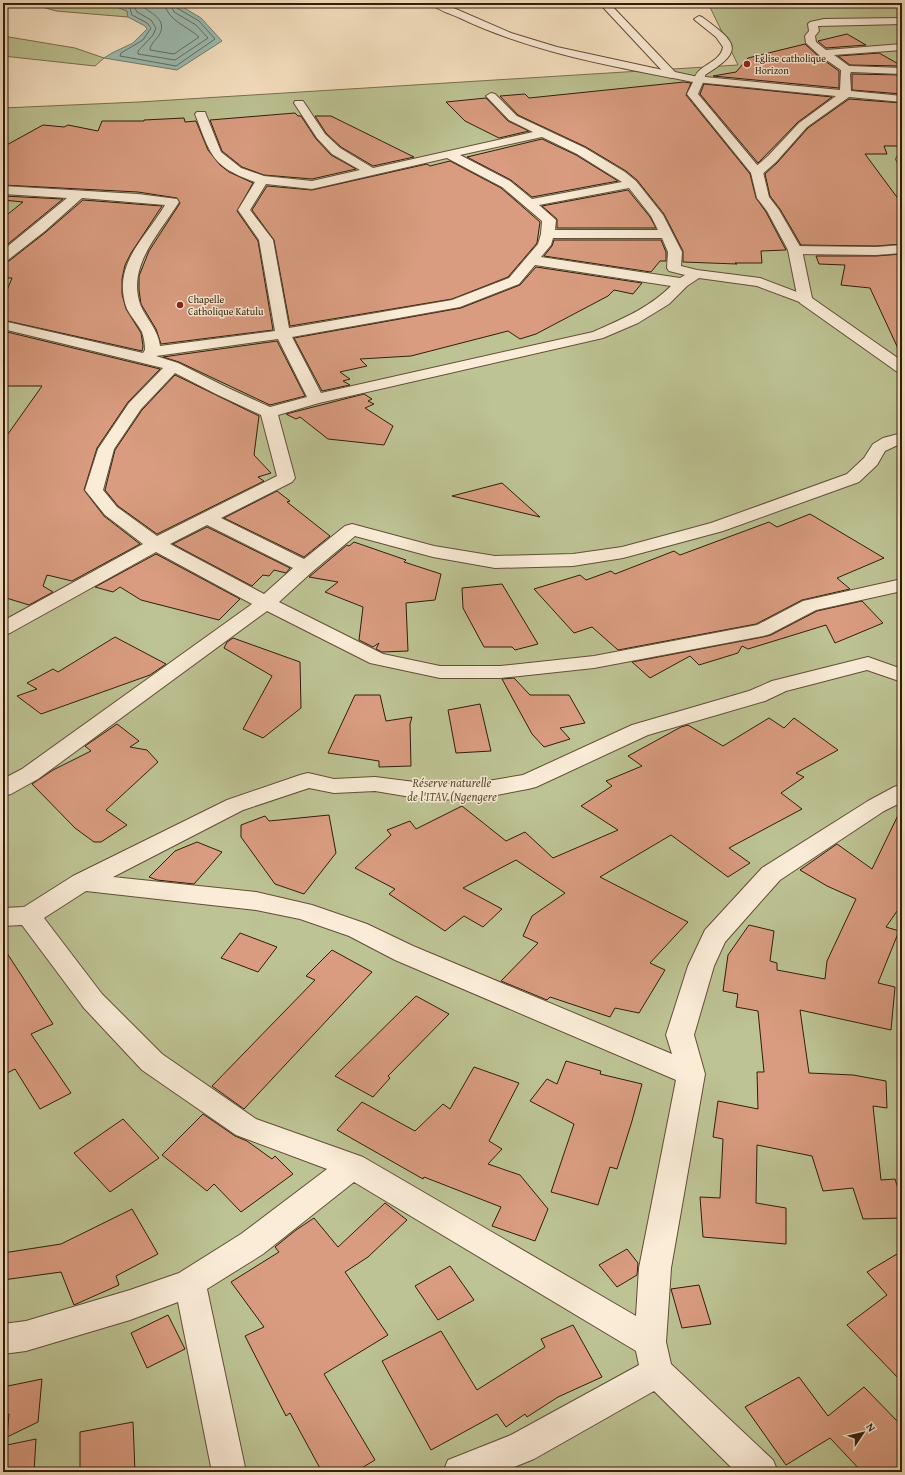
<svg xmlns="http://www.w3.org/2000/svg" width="905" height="1475" font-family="'Gentium Book Plus',serif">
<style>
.green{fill:#bdc393;stroke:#77704f}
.water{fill:#9dbdb4;stroke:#727d70}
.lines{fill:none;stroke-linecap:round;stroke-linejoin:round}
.shore{stroke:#676d60;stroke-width:1}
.building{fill:#d99c80;stroke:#311d0b}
.minor-casing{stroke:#624e39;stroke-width:2}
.tertiary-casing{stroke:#624e39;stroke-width:2}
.minor{fill:#faecd7;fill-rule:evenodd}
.tertiary{fill:#faecd7;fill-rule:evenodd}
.poi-dot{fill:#8f2418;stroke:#faecd7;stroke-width:1.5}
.labels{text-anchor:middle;stroke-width:3;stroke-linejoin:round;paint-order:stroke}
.far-poi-label{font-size:10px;fill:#311d0b;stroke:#faecd7;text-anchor:start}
.park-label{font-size:12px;font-style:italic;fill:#5b4f34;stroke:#faecd7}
</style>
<rect width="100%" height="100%" fill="#f7e2c2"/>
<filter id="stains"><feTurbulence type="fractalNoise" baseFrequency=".005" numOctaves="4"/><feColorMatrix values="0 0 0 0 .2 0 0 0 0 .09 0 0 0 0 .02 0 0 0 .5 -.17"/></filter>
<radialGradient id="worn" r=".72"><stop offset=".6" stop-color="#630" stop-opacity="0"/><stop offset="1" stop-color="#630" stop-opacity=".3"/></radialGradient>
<g class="green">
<path d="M29 3H107L127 11 128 17 56 11Z"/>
<path d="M708 3H902V1472H3V108L139 102 738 65Z"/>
<path d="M3 36 75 48 104 58 95 66 3 56Z"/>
</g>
<path class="water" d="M107 3H176L201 18 222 41 177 70 104 58 112 53 133 43 147 29 145 26 128 17 127 11Z"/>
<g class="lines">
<g class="shore">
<path d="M118 3 130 8 132 15 147 23 151 28 143 40 121 53 120 56 176 66 215 39 199 21 177 8 175 3"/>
<path d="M132 3 137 12 151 20 156 28 153 35 138 51V54L175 60 208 38 196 25 174 12 170 3"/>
<path d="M140 3C147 13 165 16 161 31 159 38 150 43 150 50L174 54 199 37C187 26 168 21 164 3"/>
</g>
</g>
<g class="building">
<path d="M847 34 866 45 826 48 818 41Z"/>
<path d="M805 44 818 56 839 71V88L713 76 736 72 748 58Z"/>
<path d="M879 53 902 66 850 65 838 56Z"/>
<path d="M852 74 902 75V94L852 90Z"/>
<path d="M684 82 691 83 686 95 750 174 756 198 766 212 786 250 761 251 762 263H735L737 264 683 262V251L664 214 637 180 626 171 586 147 518 115 500 96 525 94 529 98Z"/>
<path d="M704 84 832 97 798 122 758 163 700 94Z"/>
<path d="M486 98 508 121 529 131 499 138 465 121 446 102Z"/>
<path d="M849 99 902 103V146H884L887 154H865L902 204V244L876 246 801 245 780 209 770 196 765 174 777 163 808 128Z"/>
<path d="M295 113 298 116H301L316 139 331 155 356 169 312 179 264 175 242 167 222 151 210 120Z"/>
<path d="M315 116H331L414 157 373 166 341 147 326 133Z"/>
<path d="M184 118 185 122 196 121 208 150 220 165 229 172 253 183 237 211 258 241 273 330 161 344 156 329 141 304 139 290V276L149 251 180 203 177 198 138 192 3 185V147L43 125 64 127 68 125 98 131 102 121H144V120Z"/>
<path d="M542 139 576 155 618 181 532 197 511 180 467 157Z"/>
<path d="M450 161 501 188 540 222 537 243 508 277 452 299 290 326 274 240 252 210 267 186 312 190 427 164 430 166Z"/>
<path d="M628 190 650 217 656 228H557V219L542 206Z"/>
<path d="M3 196 63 199 3 248V218L23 202 3 200Z"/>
<path d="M83 200 162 206 131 253 125 265 122 279V294L126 309 141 333 143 346 142 351 3 320V300L12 278H3V262L9 261 46 232Z"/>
<path d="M554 240H661L666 252V261H660L651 272 544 256 552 246Z"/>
<path d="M902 254V357L870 288 841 285 845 265 819 264 816 256H876Z"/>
<path d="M536 267 642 283 633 294 614 290 608 296 536 334 520 339 508 331 411 356 360 359 367 366 340 372 350 379 343 381 350 385 322 391 294 338 461 308 520 285Z"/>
<path d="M3 331 160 369 128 402 97 448 84 490 104 516 140 544 72 581 47 575 43 586 53 592 29 605 3 597V441L42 386H3Z"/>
<path d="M277 341 305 396 270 405 179 362 163 357Z"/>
<path d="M175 375 259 416 254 455 271 473 258 477 264 481 157 534 118 506 105 490 115 450 142 410Z"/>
<path d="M364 394 372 399 368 401 374 404 365 408 393 426 384 445 328 439 300 417 296 419 286 414Z"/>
<path d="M502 483 540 517 452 496Z"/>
<path d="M277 491 290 501 287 502 330 536 304 557 224 518Z"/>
<path d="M810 514 884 558 837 578 850 589 802 600 756 624 618 650 592 627 574 633 534 589 580 575 586 580 611 571 615 574 674 551 680 555 769 522 777 527Z"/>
<path d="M207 527 290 568 286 573 274 570 269 576 263 575 252 586 173 544Z"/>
<path d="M354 542 406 560 404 562 441 574 435 600 406 603 408 651 382 652 376 649 379 643 373 647 359 640 363 607 325 592 338 582 309 577 347 545 349 546Z"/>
<path d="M156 554 240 599 219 620 141 600 120 587 113 592 95 587Z"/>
<path d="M502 584 538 644 515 650 512 647H484L463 608 462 588Z"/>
<path d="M862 601 883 623 835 643 826 625 748 649 742 646 738 653 699 665 690 656 650 678 632 662 763 637 771 635 817 611Z"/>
<path d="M115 637 166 664 150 675 41 714 17 696 37 689 27 683 53 669 58 672Z"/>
<path d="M233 638 300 662 301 708 263 738 243 729 272 676 224 648 227 642Z"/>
<path d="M514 678 530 695H569L585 723 560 728 570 739 544 747 532 734 502 679Z"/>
<path d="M355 695H380L386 721 412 717 410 724 411 766 379 767V761L328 753Z"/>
<path d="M480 704 491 751 456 753 448 710Z"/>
<path d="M769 718 784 728 794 718 838 750 796 773 804 777 781 793 802 809 729 848 750 863 728 877 671 835 600 877 688 922 650 963 665 970 639 1013 615 1008 610 1017 550 997 547 1000 501 981 538 943 523 936 532 916 565 893 516 860 463 888 502 909 483 927 464 916 445 931 389 894 395 889 355 868 391 835 387 830 410 821 416 829 462 806 506 841 525 832 553 858 618 830 581 806 612 786 606 781 642 766 628 756 681 727 688 725 723 746Z"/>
<path d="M117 724 139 741 130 747 147 750 158 762 106 810 127 825 101 842H94L75 828 32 784 53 770 91 751 85 746Z"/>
<path d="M902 807V904L886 927 899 931 878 983 895 987 891 1030 800 1010 809 1073 853 1075 886 1081 887 1108 873 1106 881 1180 895 1179 902 1201V1218L863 1219 853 1188 823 1191 812 1156 757 1145 756 1203 786 1208V1244L703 1237 700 1197 720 1198 723 1139 713 1137 718 1101 758 1109 757 1072H764L758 1011 736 1007 738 994 723 991 728 955 749 925 774 931 770 961 777 963V970L825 979 827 961 856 899 827 886 800 870 837 844 872 869Z"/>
<path d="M329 815 336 853 304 894 275 884 241 837V825L265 816 269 821Z"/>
<path d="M197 842 222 852 194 884 157 880 149 877 175 851Z"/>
<path d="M240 933 277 947 258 972 221 958Z"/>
<path d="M3 947 53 1024 31 1034 71 1093 40 1109 15 1069 3 1075Z"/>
<path d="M332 950 372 972 244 1109 212 1086 315 980 306 976Z"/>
<path d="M416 996 449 1014 388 1076 390 1078 373 1097 335 1076Z"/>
<path d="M566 1061 601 1071 600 1074 642 1084 632 1121 617 1169 610 1167 598 1205 551 1192 574 1124 530 1101 547 1079 557 1084Z"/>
<path d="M474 1067 519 1083 489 1141 502 1149 488 1164 520 1175 548 1209 535 1241 492 1226 501 1207 424 1177 423 1179 337 1130 362 1102 415 1131 443 1104 450 1109Z"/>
<path d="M203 1114 235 1136 247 1141 272 1159 275 1156 293 1174 241 1212 214 1184 207 1191 162 1155Z"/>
<path d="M123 1119 159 1158 110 1192 74 1153Z"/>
<path d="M385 1203 407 1220 368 1257 345 1272 388 1335 324 1374 375 1460 355 1472H322L290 1413 286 1416 245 1336 264 1327 231 1282 279 1252 275 1247 296 1230 314 1218 338 1247Z"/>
<path d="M132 1209 158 1254 116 1276 119 1285 74 1305 61 1272 3 1280V1253L61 1244Z"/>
<path d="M627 1249 638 1263 637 1275 617 1287 599 1265Z"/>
<path d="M902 1251V1382L847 1325 887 1295 867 1272Z"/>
<path d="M450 1266 474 1300 438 1320 415 1286Z"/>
<path d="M699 1285 711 1324 682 1328 671 1289Z"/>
<path d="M168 1315 185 1349 147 1368 131 1333Z"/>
<path d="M573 1325 602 1377 558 1397 527 1417 525 1414 506 1427 497 1414 431 1450 382 1361 441 1331 477 1390 545 1347 541 1339Z"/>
<path d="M799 1377 828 1416 864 1387 902 1426V1462L891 1472H862L830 1438 786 1465 745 1407Z"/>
<path d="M42 1379 38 1422 7 1437 9 1414 3 1416V1387Z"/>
<path d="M133 1422 135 1472H80V1432Z"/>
<path d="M36 1439 34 1472H4L7 1445Z"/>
</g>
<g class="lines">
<defs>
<g id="minor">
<path d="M430 3H442L511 33 557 47 672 72 677 75 672 78C600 64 527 50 460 18 451 14 437 10 430 3Z"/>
<path d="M699 16 702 17C736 42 746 50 705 75V77L840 90 841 70 819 55 806 43 805 36 809 31 808 24 810 22 824 19 902 18V24L818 26 819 31 815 36 816 42 826 50 902 44V50L834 55 849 66 902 68V74L851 72 850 74 851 91 902 96V102L849 97 807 127 776 162 761 175H753L751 172 753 169 768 156 799 123 836 96 695 82 694 80C697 64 720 64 723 47L716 37 696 21 694 19Z"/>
<path d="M491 93 495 94 517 116 585 148 625 172 636 181 663 215 682 252 681 266 697 270 760 278 810 297 812 300 810 303 805 304 757 286 699 278 687 286 669 304 638 323 603 338 319 403 278 415 295 478 292 482 221 518 304 559 345 526 352 524 434 546 495 556 573 554 622 547 711 523 847 474 864 458 873 444 883 438 902 433V443L885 451 877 465 859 482 723 531 623 558 573 566 495 568 433 557 355 536 313 571 279 602 383 654 440 666H500L594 656 757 625 803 601 902 579V591L816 610 770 634 763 636 594 668 500 678H440L370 663 267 611 38 779 11 794 3 796V779L22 769 252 604 156 552 10 633 3 635V621L143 544 105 515 85 490 98 449 129 403 163 368 3 329V321L143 353 145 350C145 344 144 338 142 332 138 324 131 317 127 309 111 265 145 239 165 205L82 198 45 231 8 260 3 261V250L67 198 3 194V186L138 194 177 199 179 202C160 233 127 265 140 304 146 319 158 329 160 346L275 331 259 240 238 210 255 182C211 166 211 155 195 114L197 112H205L221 152 241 168 264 176 312 181 360 170 332 154 317 138 294 103 295 101H303L325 134 340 148 373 168 533 132 509 120 486 96ZM542 137 577 154 622 182 532 199 510 181 460 155ZM447 158 502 187 542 221 541 234 538 244 509 278 452 300 289 328 273 240 250 210 266 184 312 189ZM629 188 651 216 658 230H555L556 220 539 205ZM553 238H662L668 252 667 268 669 271 685 275 680 278 541 257 551 245ZM535 265 671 286C649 308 622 319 593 332L321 393 292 337 460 307 519 284ZM278 339 307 397 270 407 228 388 178 363 156 356ZM175 373 216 394 261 415 277 476 157 536 117 507 103 490 114 449 141 409ZM207 525 293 568 264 594 170 544Z"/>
<path d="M902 155V164L898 163 896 159 898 156Z"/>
<path d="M902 245V253L876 255 795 254 790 253 788 250 790 247 795 246 876 247Z"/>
<path d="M868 657 902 669V682L867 670 786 691 765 701 648 735 536 787 528 789 470 800 423 799 375 791 334 793 309 788 243 810 113 877 256 892 312 905 367 924 413 946 672 1054 666 1035 688 966 705 930 762 868 868 801 894 787 902 784V802L884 811 780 880 725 942 714 966 694 1035 705 1074 671 1268 666 1342 671 1364 773 1460 778 1472H736L654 1391 534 1459 502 1472H443L448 1460 511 1435 639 1365 636 1351 354 1182 263 1254 207 1289 246 1472H212L178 1302 130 1320 26 1351 3 1354V1324L26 1321 130 1290 179 1273 241 1234 327 1169 236 1135 142 1070 84 1008 22 925 3 926V908L24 907 73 876 227 800 300 775 308 773 334 779 375 777 423 783 470 784 523 775 632 725 749 691 772 681ZM86 891 256 910 300 919 349 936 395 960 676 1080 639 1268 636 1316 363 1157 256 1119 162 1054 102 994 44 918Z"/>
</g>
<path id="tertiary" d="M599 3H609L675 72 703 78 704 80 698 94 763 172 769 197 779 210 802 250 812 298 902 361V373L896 371 800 303 798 300 788 250 767 211 757 198 751 173 687 94 693 82 668 77Z"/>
</defs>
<use href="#minor" class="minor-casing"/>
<use href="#tertiary" class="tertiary-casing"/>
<use href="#minor" class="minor"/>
<use href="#tertiary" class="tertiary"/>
</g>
<g class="poi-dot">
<circle cx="747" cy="64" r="4"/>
<circle cx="180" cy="305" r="4"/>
</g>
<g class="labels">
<g class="far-poi-label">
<text x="755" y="62">Eglise catholique<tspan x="755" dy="12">Horizon</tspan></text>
<text x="188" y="303">Chapelle<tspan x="188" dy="12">Catholique Katulu</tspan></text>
</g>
<g class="park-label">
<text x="452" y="787">Réserve naturelle<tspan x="452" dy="14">de l'ITAV (Ngengere</tspan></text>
</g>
</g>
<rect width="905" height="1475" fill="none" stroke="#f7e2c2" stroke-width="16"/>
<rect x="4" y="4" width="897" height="1467" fill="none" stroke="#311d0b" stroke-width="2"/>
<rect x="8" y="8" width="889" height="1459" fill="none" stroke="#311d0b"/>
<g transform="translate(863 1433) rotate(55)" stroke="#faecd7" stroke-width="3" paint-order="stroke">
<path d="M0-3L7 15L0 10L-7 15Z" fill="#311d0b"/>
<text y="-6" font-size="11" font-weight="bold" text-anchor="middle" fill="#311d0b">N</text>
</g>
<rect width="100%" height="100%" filter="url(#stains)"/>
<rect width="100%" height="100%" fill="url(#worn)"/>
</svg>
